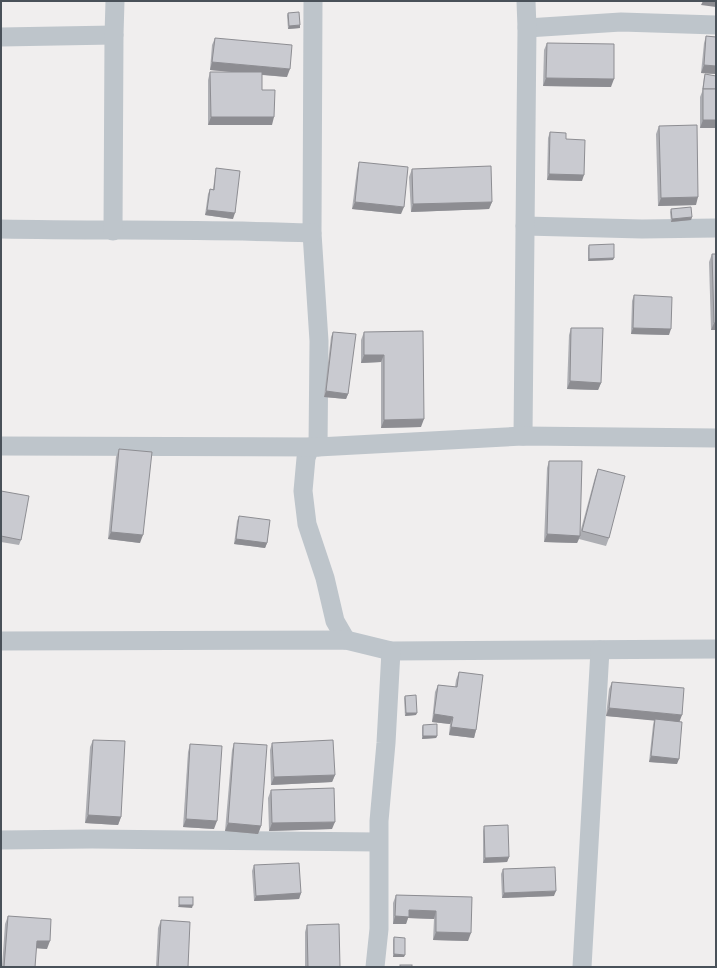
<svg xmlns="http://www.w3.org/2000/svg" width="717" height="968" font-family="Roboto,sans-serif">
<style>
.lines{fill:none;stroke-linecap:round;stroke-linejoin:round}
.minor{stroke:#bec5cb;stroke-width:19}
.wall{fill:#adaeb3}
.shaded-wall{fill:#8d8d92}
.building{fill:#c9cad0;stroke:#8d8d92}
</style>
<rect width="100%" height="100%" fill="#f0eeee"/>
<g class="lines">
<g class="minor">
<path d="M313 1 312 233 319 341 318 447H310L306 458 303 491 307 524 325 578 335 621 346 640"/>
<path d="M527 28 621 22 716 25"/>
<path d="M1 37 114 35"/>
<path d="M525 226 642 229 716 228"/>
<path d="M1 229C105 231 208 229 312 233"/>
<path d="M113 231 114 35 115 1"/>
<path d="M523 436 527 28 526 1"/>
<path d="M1 446 318 447 523 436 716 438"/>
<path d="M1 641 346 640 391 651 716 649"/>
<path d="M1 840 92 839 378 842"/>
<path d="M375 967 379 929V821L386 743 391 651"/>
<path d="M582 967 600 650"/>
</g>
</g>
<g class="wall">
<path d="M288 13 300 28 288 29 287 15Z"/>
<path d="M706 36 716 37V74L701 73 704 43Z"/>
<path d="M215 38 287 77 262 75V90L272 125H208V80L210 72H235L210 70 212 45Z"/>
<path d="M547 43 611 87 543 86 544 50Z"/>
<path d="M705 74 716 128H700V97L702 92 704 77Z"/>
<path d="M659 126 696 205 658 206 656 134Z"/>
<path d="M550 132 566 139 582 181 547 180 548 138Z"/>
<path d="M359 162 401 214 352 209 357 170Z"/>
<path d="M216 168 233 219 205 215 208 194 210 189H213L215 174Z"/>
<path d="M412 169 492 202 489 209 411 212 409 177Z"/>
<path d="M671 209 692 217 691 220 671 222 670 212Z"/>
<path d="M589 245 613 260 588 261V248Z"/>
<path d="M712 254H716V330H711L709 262Z"/>
<path d="M634 295 669 335 631 334 632 301Z"/>
<path d="M571 328 601 383 598 390 567 389 569 335Z"/>
<path d="M423 331 421 427 381 428V362L361 363V340L364 332Z"/>
<path d="M333 332 348 394 346 399 324 397 331 337Z"/>
<path d="M119 449 140 543 108 539 116 457Z"/>
<path d="M549 461 580 533 595 477 598 469 609 538 606 546 579 539 577 543 544 542 547 468Z"/>
<path d="M1 491 21 540 19 545 1 542Z"/>
<path d="M239 516 267 543 265 548 234 544 237 521Z"/>
<path d="M459 672 476 730 474 738 449 735 450 724 432 722 435 692 438 685 455 687 456 680Z"/>
<path d="M612 682 679 722 677 764 649 762 653 725 654 720 606 716 609 689Z"/>
<path d="M405 696 416 715 405 716 404 698Z"/>
<path d="M423 725 437 736 436 738 422 739V727Z"/>
<path d="M93 740 121 817 118 825 85 823 90 747Z"/>
<path d="M234 743 261 826 258 834 225 831 232 750Z"/>
<path d="M272 743 335 775 332 782 271 785 270 750Z"/>
<path d="M190 744 214 829 183 827 188 752Z"/>
<path d="M271 790 332 829 269 831 268 798Z"/>
<path d="M484 826 509 857 507 862 483 863V831Z"/>
<path d="M254 865 301 893 299 899 254 901 252 871Z"/>
<path d="M503 869 554 896 502 898 501 874Z"/>
<path d="M396 895 472 897 468 941 433 940 434 919 408 918 406 924H393V903Z"/>
<path d="M8 916 47 949 36 948 35 967H2L5 924Z"/>
<path d="M161 920 188 967H156L158 928Z"/>
<path d="M307 925 340 967H305V932Z"/>
<path d="M394 937 404 957H393V940Z"/>
</g>
<g class="shaded-wall">
<path d="M703 1 716 2V7L701 5Z"/>
<path d="M300 25V28L288 29 289 26Z"/>
<path d="M212 62 290 69 287 77 210 70Z"/>
<path d="M704 65 716 66V74L701 73Z"/>
<path d="M546 78 614 79 611 87 543 86Z"/>
<path d="M211 117H274L272 125H208Z"/>
<path d="M703 120H716V128H700Z"/>
<path d="M549 174 584 175 582 181 547 180Z"/>
<path d="M698 197 696 205 658 206 661 198Z"/>
<path d="M355 202 404 207 401 214 352 209Z"/>
<path d="M492 202 489 209 411 212 413 204Z"/>
<path d="M207 210 235 213 233 219 205 215Z"/>
<path d="M692 217 691 220 671 222 672 219Z"/>
<path d="M614 258 613 260 588 261 589 259Z"/>
<path d="M714 323H716V330H711Z"/>
<path d="M633 328 671 329 669 335 631 334Z"/>
<path d="M364 355H384L381 362 361 363Z"/>
<path d="M570 381 601 383 598 390 567 389Z"/>
<path d="M326 391 348 394 346 399 324 397Z"/>
<path d="M424 419 421 427 381 428 384 420Z"/>
<path d="M111 532 143 535 140 543 108 539Z"/>
<path d="M547 534 580 536 577 543 544 542Z"/>
<path d="M236 539 267 543 265 548 234 544Z"/>
<path d="M609 708 682 715 679 723 606 716Z"/>
<path d="M406 713H417L416 715 405 716Z"/>
<path d="M434 714 453 717 450 724 432 722Z"/>
<path d="M451 727 476 730 474 738 449 735Z"/>
<path d="M423 736H437L436 738 422 739Z"/>
<path d="M651 756 679 759 677 764 649 762Z"/>
<path d="M335 775 332 782 271 785 274 777Z"/>
<path d="M88 815 121 817 118 825 85 823Z"/>
<path d="M186 819 217 821 214 829 183 827Z"/>
<path d="M335 822 332 829 269 831 272 823Z"/>
<path d="M228 823 261 826 258 834 225 831Z"/>
<path d="M509 857 507 862 483 863 485 858Z"/>
<path d="M556 891 554 896 502 898 504 893Z"/>
<path d="M301 893 299 899 254 901 256 896Z"/>
<path d="M179 905H193L192 908 178 907Z"/>
<path d="M409 910 436 911 434 919 408 918 406 924H393L395 916Z"/>
<path d="M436 932 471 933 468 941 433 940Z"/>
<path d="M37 941H50L47 949 34 948Z"/>
<path d="M394 954 405 955 404 957H393Z"/>
</g>
<g class="building">
<path d="M299 12 300 25 289 26 288 13Z"/>
<path d="M706 36 716 37V66L704 65Z"/>
<path d="M215 38 292 45 290 69 212 62Z"/>
<path d="M547 43 614 44V79L546 78Z"/>
<path d="M210 72H262V90H275L274 117H211Z"/>
<path d="M705 74 716 76V89H703Z"/>
<rect x="703" y="89" width="13" height="31"/>
<path d="M697 125 698 197 661 198 659 126Z"/>
<path d="M550 132 566 133V139L585 140 584 175 549 174Z"/>
<path d="M359 162 408 167 404 207 355 202Z"/>
<path d="M491 166 492 202 413 204 412 169Z"/>
<path d="M216 168 240 171 235 213 207 210 210 189 214 190Z"/>
<path d="M691 207 692 217 672 219 671 209Z"/>
<path d="M614 244V258L589 259V245Z"/>
<path d="M712 254H716V323H714Z"/>
<path d="M634 295 672 297 671 329 633 328Z"/>
<path d="M571 328H603L601 383 570 381Z"/>
<path d="M423 331 424 419 384 420V355H364V332Z"/>
<path d="M333 332 356 334 348 394 326 391Z"/>
<path d="M119 449 152 452 143 535 111 532Z"/>
<path d="M549 461H582L580 536 547 534Z"/>
<path d="M598 469 625 476 609 538 582 531Z"/>
<path d="M1 491 29 496 21 540 1 536Z"/>
<path d="M239 516 270 520 267 543 236 539Z"/>
<path d="M459 672 483 675 476 730 451 727 453 717 434 714 438 685 457 687Z"/>
<path d="M612 682 684 688 682 715 609 708Z"/>
<path d="M416 695 417 713H406L405 696Z"/>
<path d="M655 719 682 722 679 759 651 756Z"/>
<path d="M437 724V736H423V725Z"/>
<path d="M93 740 125 741 121 817 88 815Z"/>
<path d="M333 740 335 775 274 777 272 743Z"/>
<path d="M234 743 267 745 261 826 228 823Z"/>
<path d="M190 744 222 746 217 821 186 819Z"/>
<path d="M334 788 335 822 272 823 271 790Z"/>
<path d="M508 825 509 857 485 858 484 826Z"/>
<path d="M299 863 301 893 256 896 254 865Z"/>
<path d="M555 867 556 891 504 893 503 869Z"/>
<path d="M396 895 472 897 471 933 436 932V911L409 910V917L395 916Z"/>
<rect x="179" y="897" width="14" height="8"/>
<path d="M8 916 51 919 50 941H37L35 967H4Z"/>
<path d="M161 920 190 922 188 967H158Z"/>
<path d="M339 924 340 967H308L307 925Z"/>
<path d="M394 937 405 938V955L394 954Z"/>
<rect x="400" y="965" width="12" height="2"/>
</g>
<rect width="717" height="968" fill="none" stroke="#495159" stroke-width="4"/>
</svg>
